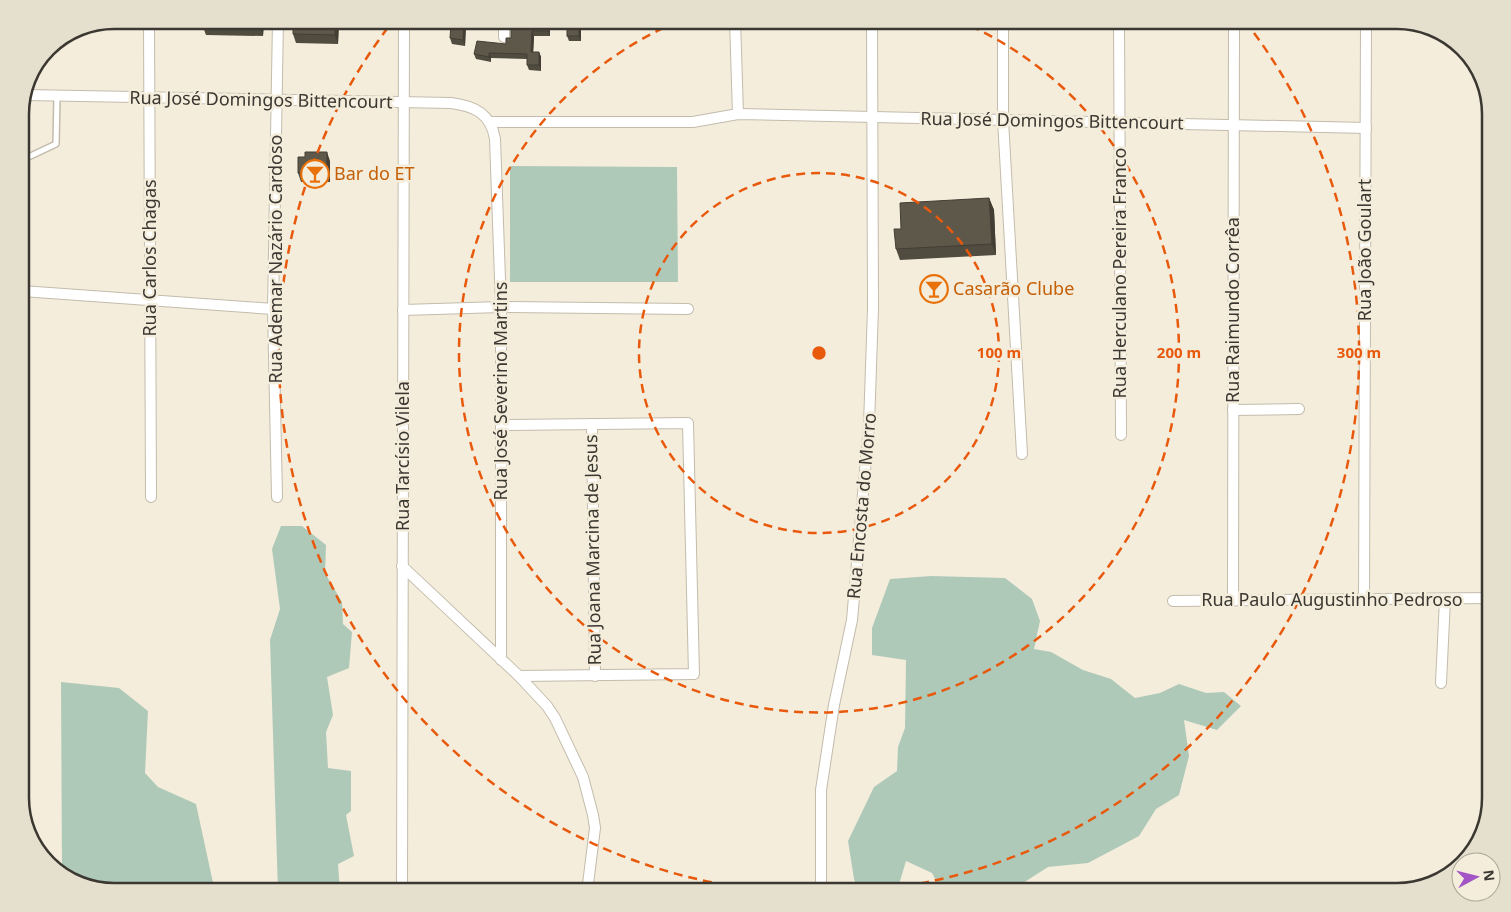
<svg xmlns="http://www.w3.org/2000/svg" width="1511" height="912" font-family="'Noto Sans',sans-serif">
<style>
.green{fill:#afc9b9}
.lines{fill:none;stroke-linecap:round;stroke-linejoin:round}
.lane-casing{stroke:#c3bcac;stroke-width:8}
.street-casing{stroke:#c3bcac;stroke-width:12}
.lane{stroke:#fff;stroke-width:5}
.street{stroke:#fff;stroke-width:10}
.wall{fill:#514c40}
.shaded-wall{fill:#423e34}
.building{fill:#5e584a;stroke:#423e34}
.ring{fill:none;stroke:#e8590c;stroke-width:2.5;stroke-dasharray:9 6}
.labels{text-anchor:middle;stroke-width:5;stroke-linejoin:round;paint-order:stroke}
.street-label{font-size:18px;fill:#3b3832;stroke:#f4eddc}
.food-label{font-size:18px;fill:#c56008;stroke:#f4eddc;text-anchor:start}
.rim{fill:none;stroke:#3b3832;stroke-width:2.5}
.centre{fill:#e8590c;stroke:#f4eddc;stroke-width:2.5}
.ring-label{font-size:15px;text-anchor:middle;font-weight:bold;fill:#e8590c;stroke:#f4eddc;stroke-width:5;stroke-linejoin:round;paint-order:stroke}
</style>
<rect width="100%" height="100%" fill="#f4eddc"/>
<g class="green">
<path d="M510 166 677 167 678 282H510Z"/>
<path d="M281 526H302L326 545 325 573 342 602 343 624 352 632 349 668 327 677 333 715 326 732 328 768 351 771V811L346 815 354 856 338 864 340 892H278L270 640 280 609 272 549Z"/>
<path d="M931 576 1005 578 1032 599 1040 621 1034 649 1051 652 1083 670 1111 679 1135 698 1160 693 1179 684 1206 693 1224 692 1241 706 1217 730 1184 720 1189 756 1179 795 1156 809 1139 836 1088 863 1048 867 1009 892H942L932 873 906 861 900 881V892H859L854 879 848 841 874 787 897 771 898 747 905 728 906 660 872 655V628L890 579Z"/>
<path d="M61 682 119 688 148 711 145 773 158 787 196 804 215 892H114L67 879 62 874Z"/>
</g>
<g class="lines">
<defs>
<path id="lane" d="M20 161 56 144 57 96"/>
<g id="street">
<path d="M149 20 151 497"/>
<path d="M735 20 738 114"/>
<path d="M1003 20V120L1022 454"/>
<path d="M1119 20 1121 435"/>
<path d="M504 37V20"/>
<path d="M26 95 451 103C475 106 491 114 495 139L501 307V660"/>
<path d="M491 122H693L738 114 1366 128"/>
<path d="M22 291 273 309"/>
<path d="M403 310 501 307 688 309"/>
<path d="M1233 410 1299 409"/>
<path d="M592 424 595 676"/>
<path d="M503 425 688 423 694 674 519 676"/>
<path d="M277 497 273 309 278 20"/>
<path d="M402 566 519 676 547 706 555 718 583 777 593 815 595 828 587 892"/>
<path d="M1364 599 1366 20"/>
<path d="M1233 600 1234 20"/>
<path d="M1173 601 1491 598"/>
<path d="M1441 683 1445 599"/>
<path d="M402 892 404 20"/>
<path d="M821 892V790L834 705 852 620 869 425 873 308 872 20"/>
</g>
</defs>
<use href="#lane" class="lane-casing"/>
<use href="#street" class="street-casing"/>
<use href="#lane" class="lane"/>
<use href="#street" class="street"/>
</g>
<g class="wall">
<path d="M203 20H264L263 36 206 35 203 27Z"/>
<path d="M339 20 338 44 296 43 293 34Z"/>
<path d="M445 20H465L466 24 465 46 452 44 450 38 451 30 446 29 444 23Z"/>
<path d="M511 20H581V41H569L567 36V21L550 22V36H534L533 52H539L541 57V71L529 70 527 65V59L491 58V62L476 59 474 54 506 44 511 38Z"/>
<path d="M1179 20H1218V23L1180 24Z"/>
<path d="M330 161V182H301L298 173Z"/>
<path d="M989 198 994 210 996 255 900 260 896 249 901 229Z"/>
</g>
<g class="shaded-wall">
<path d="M260 20H264L263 36 260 27Z"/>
<path d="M335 20H339L338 44 335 35Z"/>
<path d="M464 20H465L466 24 465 46 463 40Z"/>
<path d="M548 20H549L550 22V36L548 31Z"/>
<path d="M579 20H581V41L579 36Z"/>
<path d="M532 31 534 36 533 57 531 52Z"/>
<path d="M539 52 541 57V71L539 65Z"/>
<path d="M489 53 491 58V62L489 57Z"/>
<path d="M327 152 330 161V182L327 173Z"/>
<path d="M989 198 994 210 996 255 992 244Z"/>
</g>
<g class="building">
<rect x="203" y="20" width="57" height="7"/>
<path d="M293 20H335V35L293 34Z"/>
<path d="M445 20H464L463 40 450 38 451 24 444 23Z"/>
<path d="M511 20H548V31H532L531 52H539V65H527V54L489 53V57L474 54 477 41 506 44V38H511Z"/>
<rect x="567" y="20" width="12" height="16"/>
<path d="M305 152H327V173H298V157H305Z"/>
<path d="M989 198 992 244 896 249 894 229H901L900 203Z"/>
</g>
<g class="ring">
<circle cx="819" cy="353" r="180"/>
<path d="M957 20A360 360 0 1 1 681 20"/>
<path d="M786 892A540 540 0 0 1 393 21M1245 21A540 540 0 0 1 852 892"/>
</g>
<defs>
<symbol id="bar-ring" viewBox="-11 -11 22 22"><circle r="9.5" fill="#f4eddc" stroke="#e8710a" stroke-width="1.5"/><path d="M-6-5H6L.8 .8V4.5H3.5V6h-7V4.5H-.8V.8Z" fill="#e8710a"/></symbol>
</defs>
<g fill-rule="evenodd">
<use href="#bar-ring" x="299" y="158" width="32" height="32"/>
<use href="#bar-ring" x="918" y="273" width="32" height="32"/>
</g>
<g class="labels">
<g class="street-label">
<text transform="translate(261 100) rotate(1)" y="6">Rua José Domingos Bittencourt</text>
<text transform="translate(1052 121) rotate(1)" y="6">Rua José Domingos Bittencourt</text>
<text transform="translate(1365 250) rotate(-90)" y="6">Rua João Goulart</text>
<text transform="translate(150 258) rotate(-90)" y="6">Rua Carlos Chagas</text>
<text transform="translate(276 259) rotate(-90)" y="6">Rua Ademar Nazário Cardoso</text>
<text transform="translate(1120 273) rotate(-90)" y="6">Rua Herculano Pereira Franco</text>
<text transform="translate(1233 310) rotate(-90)" y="6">Rua Raimundo Corrêa</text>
<text transform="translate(501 391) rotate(-90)" y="6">Rua José Severino Martins</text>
<text transform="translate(403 456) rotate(-90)" y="6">Rua Tarcísio Vilela</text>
<text transform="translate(862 506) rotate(-85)" y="6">Rua Encosta do Morro</text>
<text transform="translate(593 550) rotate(-91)" y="6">Rua Joana Marcina de Jesus</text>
<text x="1332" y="606">Rua Paulo Augustinho Pedroso</text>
</g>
<g class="food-label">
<text x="334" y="180">Bar do ET</text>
<text x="953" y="295">Casarão Clube</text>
</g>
</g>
<path d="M0 0H1511V912H0ZM114 29H1397A85 85 0 0 1 1482 114V798A85 85 0 0 1 1397 883H114A85 85 0 0 1 29 798V114A85 85 0 0 1 114 29Z" fill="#e5dfce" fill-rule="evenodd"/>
<path class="rim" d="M114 29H1397A85 85 0 0 1 1482 114V798A85 85 0 0 1 1397 883H114A85 85 0 0 1 29 798V114A85 85 0 0 1 114 29Z"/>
<circle cx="819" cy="353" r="8" class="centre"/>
<g class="ring-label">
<text x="999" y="358">100 m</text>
<text x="1179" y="358">200 m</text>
<text x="1359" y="358">300 m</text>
</g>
<g transform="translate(1476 877) rotate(83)"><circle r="24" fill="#f4eddc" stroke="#aaa598"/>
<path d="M0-4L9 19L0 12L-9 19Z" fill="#a354c5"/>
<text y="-8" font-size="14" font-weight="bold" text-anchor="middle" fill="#3b3832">N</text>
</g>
</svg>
